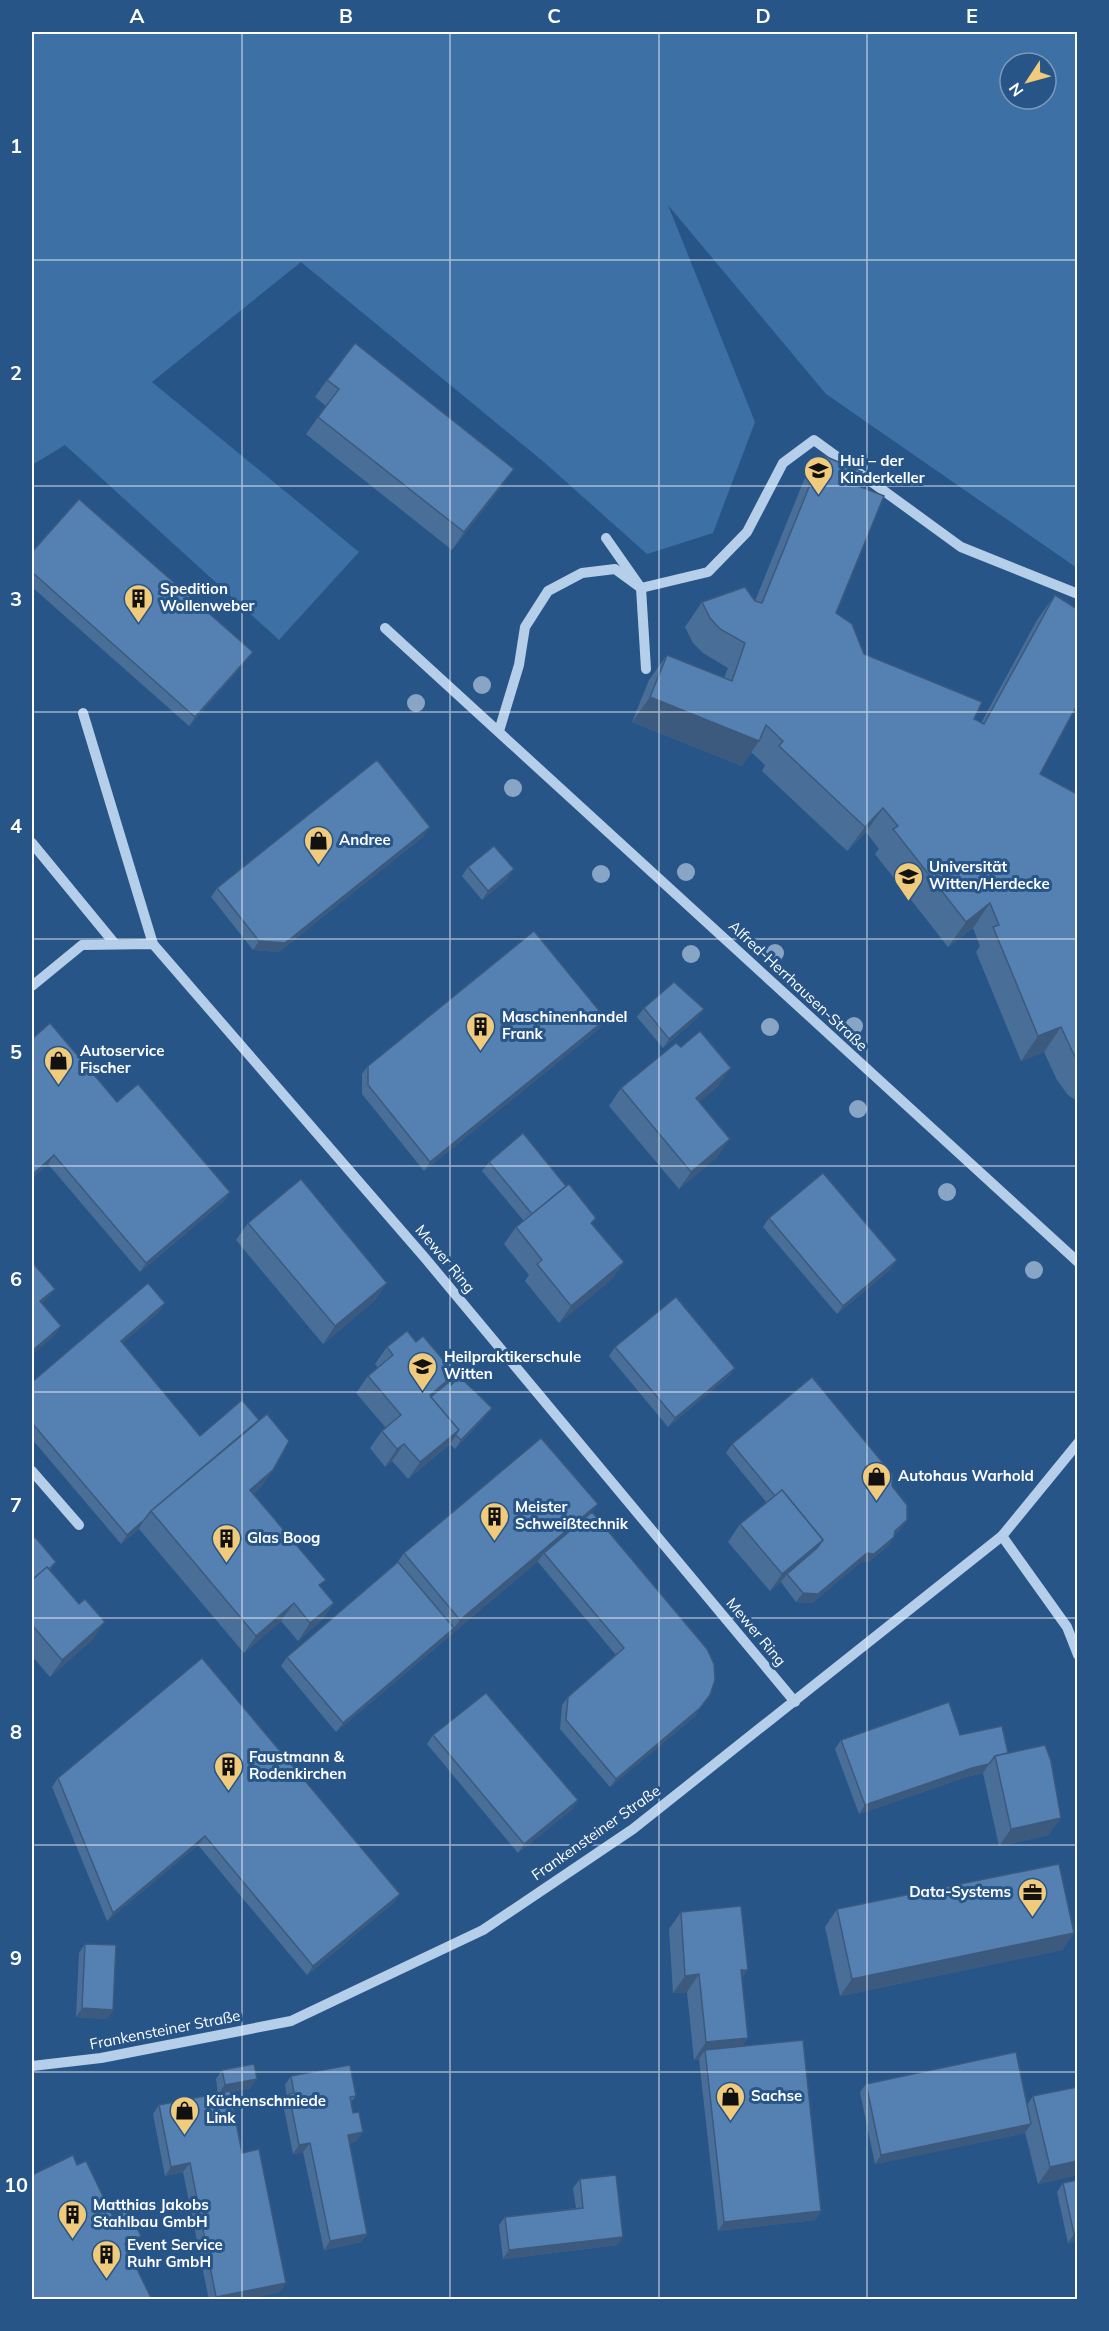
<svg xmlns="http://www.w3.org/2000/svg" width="1109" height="2331" font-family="Mulish,sans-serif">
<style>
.green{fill:#3d70a5;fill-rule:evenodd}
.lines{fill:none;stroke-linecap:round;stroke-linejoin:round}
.minor{stroke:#b5cee9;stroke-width:10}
.tree{fill:#89a5c5}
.wall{fill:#496f99}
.shaded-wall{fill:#3c5a7d}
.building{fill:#5581b2;stroke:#3c5a7d;stroke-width:1.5}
.grid{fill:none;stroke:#fff;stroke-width:1.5;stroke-opacity:0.55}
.labels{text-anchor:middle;stroke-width:6;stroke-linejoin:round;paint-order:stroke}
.poi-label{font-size:15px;font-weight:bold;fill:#fff;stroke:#285588;text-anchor:start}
.street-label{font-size:15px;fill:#fff;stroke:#285588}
.neatline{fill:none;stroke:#fff;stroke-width:2}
.grid-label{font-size:20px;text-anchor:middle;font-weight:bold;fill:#fff}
</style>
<rect width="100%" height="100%" fill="#285588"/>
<path class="green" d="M32 32H1077V568L826 394 668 205 755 422 713 533 647 554 545 463 301 262 152 382 359 552 279 640 65 445 32 465ZM1010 63H1046V99H1010Z"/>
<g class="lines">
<g class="minor">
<path d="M606 538 641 588 646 669"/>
<path d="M385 628 1078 1262"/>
<path d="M83 713 153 944"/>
<path d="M499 731 519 665 525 627 548 591 582 573 615 569 641 588 708 572 747 532 783 463 814 440 961 547 1078 594"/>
<path d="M32 843 115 944"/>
<path d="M32 986 82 945 153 944 425 1258 795 1702"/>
<path d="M32 1471 79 1525"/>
<path d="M1002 1536 1067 1627 1078 1655"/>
<path d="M32 2066 101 2058 291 2021 483 1930 633 1829 1002 1536 1078 1443"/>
</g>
</g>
<g class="tree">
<circle cx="482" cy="685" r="9"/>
<circle cx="416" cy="703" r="9"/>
<circle cx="513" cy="788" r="9"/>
<circle cx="686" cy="872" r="9"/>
<circle cx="601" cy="874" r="9"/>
<circle cx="775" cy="953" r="9"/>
<circle cx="691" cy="954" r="9"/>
<circle cx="854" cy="1026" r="9"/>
<circle cx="770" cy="1027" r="9"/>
<circle cx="858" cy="1109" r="9"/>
<circle cx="947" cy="1192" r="9"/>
<circle cx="1034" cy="1270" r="9"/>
</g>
<g class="wall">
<path d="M327 380 502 486 452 550 306 434 326 406 315 397Z"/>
<path d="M822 455 856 485 836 613 864 654 981 723 1037 620 1055 595 1040 774 1077 794V1101L1068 1095 1057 1080 1044 1052 1021 1061 976 952 980 946 973 928 948 947 875 854 879 849 866 832 847 851 762 771 765 765 751 752 742 766 632 722 649 680 667 655 724 678 728 668 703 653 693 643 685 627 702 602 755 601 804 480Z"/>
<path d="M32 552 246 661 189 726 32 587Z"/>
<path d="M424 836 279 952 253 950 211 897 217 888Z"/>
<path d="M468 867 508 878 482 900 462 876Z"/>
<path d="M644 1008 704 1009 697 1018 663 1048 637 1017Z"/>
<path d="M606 1019 600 1028 424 1171 362 1094V1074L368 1066Z"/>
<path d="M32 1039 117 1102 230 1192 224 1201 140 1272 48 1164 32 1178Z"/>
<path d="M719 1085 699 1102 718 1156 679 1189 609 1106 621 1088Z"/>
<path d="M489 1162 592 1224 624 1262 612 1279 559 1323 525 1281 529 1275 504 1244 516 1227 524 1221 482 1171Z"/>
<path d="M769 1218 891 1269 837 1314 763 1227Z"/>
<path d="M248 1223 387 1283 375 1300 323 1344 236 1240Z"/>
<path d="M159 1312 122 1343 200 1436 273 1470 261 1487 253 1494 320 1587 334 1603 322 1620 298 1641 281 1621 244 1653 139 1529 121 1544 32 1439V1382Z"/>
<path d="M387 1347 449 1382 451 1385 492 1408 485 1417 455 1449 450 1444 408 1479 392 1461 385 1467 370 1448 382 1431 386 1428 356 1393 368 1376 378 1368 375 1364Z"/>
<path d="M615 1347 735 1368 729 1376 668 1427 609 1356Z"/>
<path d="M732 1444 892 1486 901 1529 895 1534 888 1546 868 1562H861L812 1603 796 1602 781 1582 770 1591 728 1542 740 1524 767 1503 726 1453Z"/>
<path d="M592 1512 710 1695 694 1717 610 1787 560 1729 562 1705 568 1697 616 1655 538 1562V1561L336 1732 281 1666 287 1657 397 1563 404 1553Z"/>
<path d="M32 1540 56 1562 50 1570 93 1639 50 1677 32 1656Z"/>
<path d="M433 1735 578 1800 572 1809 518 1853 427 1744Z"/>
<path d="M960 1735 1008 1753 1049 1835 999 1846 983 1773 966 1777 859 1814 835 1749 841 1740Z"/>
<path d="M58 1778 400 1894 393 1903 307 1975 198 1845 107 1921 52 1787Z"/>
<path d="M837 1909 1074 1933 1062 1950 840 1996 825 1927Z"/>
<path d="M681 1912 742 1978V2046L821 2211 815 2220 718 2231 699 2059 694 2060 687 1992 673 1993 669 1929Z"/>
<path d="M85 1944 113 2010 107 2019 76 2017 79 1953Z"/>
<path d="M222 2070 251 2088 230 2092 242 2153 280 2292 242 2300H209L183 2172 165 2176 153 2114 159 2105 218 2094 216 2079Z"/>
<path d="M291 2076 356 2096 351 2102 357 2141 349 2143 367 2234 361 2242 324 2250 303 2152 293 2154 283 2103 287 2097 285 2085Z"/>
<path d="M866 2084 1027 2105 1033 2096 1077 2087V2175L1038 2184 1025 2132V2133L875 2164 860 2092Z"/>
<path d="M580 2179 617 2245 503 2259 499 2225 505 2217 576 2208 573 2188Z"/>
<path d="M1077 2180V2241L1068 2243 1057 2192 1063 2183Z"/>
</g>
<g class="shaded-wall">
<path d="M514 469 502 486 452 550 464 532Z"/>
<path d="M253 652 246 661 189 726 195 717Z"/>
<path d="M650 697 759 741 742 766 632 722Z"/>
<path d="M883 808 866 832 847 851 865 827Z"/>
<path d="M430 827 424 836 279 952 253 950 259 941Z"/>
<path d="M514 869 508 878 482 900 488 891Z"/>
<path d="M990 903 973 928 948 947 966 922Z"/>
<path d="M704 1009 697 1018 663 1048 669 1039Z"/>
<path d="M606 1019 600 1028 424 1171 430 1162Z"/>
<path d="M1061 1027 1044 1052 1021 1061 1038 1036Z"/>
<path d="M731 1068 719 1085 684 1115 696 1098Z"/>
<path d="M730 1139 718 1156 679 1189 691 1172Z"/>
<path d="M54 1155 48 1164 32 1178V1175Z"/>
<path d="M230 1192 224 1201 140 1272 146 1263Z"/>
<path d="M897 1260 891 1269 837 1314 843 1306Z"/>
<path d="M624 1262 612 1279 559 1323 571 1306Z"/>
<path d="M387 1283 375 1300 323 1344 335 1326Z"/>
<path d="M55 1289 48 1298 34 1310 40 1301Z"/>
<path d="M165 1303 159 1312 114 1350 121 1341Z"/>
<path d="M61 1326 55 1335 32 1355V1351Z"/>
<path d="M735 1368 729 1376 668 1427 675 1418Z"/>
<path d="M455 1374 443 1391 426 1406 430 1395Z"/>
<path d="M492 1408 485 1417 455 1449 461 1440Z"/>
<path d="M459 1430 450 1444 408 1479 420 1462Z"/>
<path d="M404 1444 392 1461 385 1467 397 1449Z"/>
<path d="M273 1470 261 1487 238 1507 250 1490Z"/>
<path d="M598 1504 586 1521 544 1553 538 1561 336 1732 343 1723 454 1628 460 1620Z"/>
<path d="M144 1520 139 1529 121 1544 127 1535Z"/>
<path d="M907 1520 901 1529 889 1539 895 1531Z"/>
<path d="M894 1537 888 1546 868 1562H861L812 1603 796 1602 803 1593Z"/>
<path d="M823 1540 811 1557 787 1574 781 1582 770 1591 782 1574Z"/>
<path d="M294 1603 281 1621 244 1653 256 1636Z"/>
<path d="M334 1603 322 1620 298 1641 310 1623Z"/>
<path d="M105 1622 93 1639 50 1677 62 1660Z"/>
<path d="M710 1695 694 1717 610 1787 616 1779Z"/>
<path d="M989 1764 983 1773 966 1777 859 1814 865 1805 972 1768Z"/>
<path d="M578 1800 572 1809 518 1853 524 1844Z"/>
<path d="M1061 1818 1049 1835 999 1846 1011 1829Z"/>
<path d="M205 1836 198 1845 107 1921 113 1913Z"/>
<path d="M400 1894 393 1903 307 1975 313 1966Z"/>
<path d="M1074 1933 1062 1950 840 1996 852 1979Z"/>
<path d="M741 1970H748L736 1987Z"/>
<path d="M699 1974 687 1992 673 1993 685 1976Z"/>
<path d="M82 2008 113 2010 107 2019 76 2017Z"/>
<path d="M748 2038 736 2055 705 2050 699 2059 694 2060 706 2042Z"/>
<path d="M257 2079 251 2088 218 2094 225 2085Z"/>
<path d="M1031 2124 1025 2133 875 2164 881 2155Z"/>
<path d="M363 2132 357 2141 341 2144 348 2135Z"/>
<path d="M310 2143 303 2152 293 2154 299 2145Z"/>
<path d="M1077 2161V2175L1038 2184 1050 2167Z"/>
<path d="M190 2163 183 2172 165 2176 171 2167Z"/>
<path d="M821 2211 815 2220 718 2231 724 2222Z"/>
<path d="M1077 2233V2241L1068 2243 1074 2234Z"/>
<path d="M367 2234 361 2242 324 2250 330 2241Z"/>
<path d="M141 2236 135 2245 119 2252 125 2244Z"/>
<path d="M623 2237 617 2245 503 2259 509 2250Z"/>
<path d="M286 2283 280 2292 242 2300H215L216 2297Z"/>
</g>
<g class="building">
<path d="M355 343 514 469 464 532 318 417 339 389 327 380Z"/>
<path d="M822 455 862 472 856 485 884 496 836 613 852 624 864 654 982 702 974 719 984 724 1055 595 1077 609V705L1040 774 1077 794V1060L1074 1055 1061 1027 1038 1036 993 927 999 925 990 903 966 922 893 829 898 826 883 808 865 827 779 746 783 741 766 725 759 741 650 697 667 655 732 681 745 643 720 629 710 618 702 602 745 587 755 601 762 603Z"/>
<path d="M79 499 253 652 195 717 32 572V552Z"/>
<path d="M377 760 430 827 285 943 259 941 217 888Z"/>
<path d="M494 846 514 869 488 891 468 867Z"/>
<path d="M534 931 606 1019 430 1162 368 1085V1066Z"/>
<path d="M674 982 704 1009 669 1039 644 1008Z"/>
<path d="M50 1023 117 1102 138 1084 230 1192 146 1263 54 1155 32 1175V1039Z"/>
<path d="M700 1031 731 1068 696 1098 730 1139 691 1172 621 1088 676 1043 681 1047Z"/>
<path d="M523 1133 566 1186 532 1214 489 1162Z"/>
<path d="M823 1173 897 1260 843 1306 769 1218Z"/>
<path d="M301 1179 387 1283 335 1326 248 1223Z"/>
<path d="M569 1184 596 1218 591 1223 624 1262 571 1306 537 1264 542 1260 516 1227Z"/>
<path d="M32 1262 55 1289 40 1301 61 1326 32 1351Z"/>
<path d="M148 1283 165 1303 121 1341 200 1436 242 1400 259 1420 151 1511 144 1520 127 1535 32 1423V1382Z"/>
<path d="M676 1297 735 1368 675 1418 615 1347Z"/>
<path d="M407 1331 416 1342 423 1336 455 1374 430 1395 459 1430 420 1462 404 1444 397 1449 382 1431 401 1415 368 1376 393 1355 387 1347Z"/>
<path d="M460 1377 492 1408 461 1440 456 1435 453 1438 459 1430 431 1397 449 1382 451 1385Z"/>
<path d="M812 1377 892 1474V1486L907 1505V1520L895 1531 894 1537 874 1554 867 1553 818 1594 803 1593 787 1574 817 1548 823 1540 782 1490 775 1496 732 1444Z"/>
<path d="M267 1414 289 1441 273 1470 250 1490 326 1580 319 1585 334 1603 310 1623 294 1603 256 1636 151 1511Z"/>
<path d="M541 1438 598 1504 460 1620 404 1553Z"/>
<path d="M782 1490 823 1540 782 1574 740 1524Z"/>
<path d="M592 1512 707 1649 714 1664 715 1680 710 1695 700 1708 616 1779 566 1720 568 1697 624 1648 544 1553Z"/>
<path d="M35 1537 56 1562 49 1569 47 1567 32 1580V1540Z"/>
<path d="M398 1562 454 1628 343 1723 287 1657Z"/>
<path d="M47 1567 79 1604 85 1599 105 1622 62 1660 32 1625V1580Z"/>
<path d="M202 1658 400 1894 313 1966 205 1836 113 1913 58 1778Z"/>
<path d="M486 1693 578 1800 524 1844 433 1735Z"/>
<path d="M949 1702 960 1735 1002 1726 1008 1753 995 1756 989 1764 972 1768 865 1805 841 1740Z"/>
<path d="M1045 1745 1051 1761 1061 1818 1011 1829 995 1756Z"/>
<path d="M1059 1864 1074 1933 852 1979 837 1909Z"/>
<path d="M741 1906 748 1970H741L748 2038 706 2042 699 1974 685 1976 681 1912Z"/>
<path d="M85 1944 116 1945 113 2010 82 2008Z"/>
<path d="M803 2040 821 2211 724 2222 705 2050Z"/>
<path d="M1016 2052 1031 2124 881 2155 866 2084Z"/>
<path d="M254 2064 257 2079 225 2085 222 2070Z"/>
<path d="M350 2065 356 2096 350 2097 353 2113 359 2112 363 2132 348 2135 367 2234 330 2241 310 2143 299 2145 289 2094 294 2093 291 2076Z"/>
<path d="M1077 2087V2161L1050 2167 1033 2096Z"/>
<path d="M230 2091 242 2153 259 2149 286 2283 216 2297 190 2163 171 2167 159 2105Z"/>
<path d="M73 2155 77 2165 86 2161 113 2217 128 2210 141 2236 125 2244 152 2300H32V2175Z"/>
<path d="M616 2175 623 2237 509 2250 505 2217 583 2208 580 2179Z"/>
<path d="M1077 2180V2233L1074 2234 1063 2183Z"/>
</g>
<path class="grid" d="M242 32V2300M450 32V2300M659 32V2300M867 32V2300M32 260H1078M32 486H1078M32 712H1078M32 939H1078M32 1166H1078M32 1392H1078M32 1618H1078M32 1845H1078M32 2072H1078"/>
<defs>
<symbol id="school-pin" viewBox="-11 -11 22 30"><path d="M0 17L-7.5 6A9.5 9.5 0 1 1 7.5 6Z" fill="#f0cb7b" stroke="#285588"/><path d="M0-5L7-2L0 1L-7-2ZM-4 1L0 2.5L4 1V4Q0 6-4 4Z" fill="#111"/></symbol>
<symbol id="building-pin" viewBox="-11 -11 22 30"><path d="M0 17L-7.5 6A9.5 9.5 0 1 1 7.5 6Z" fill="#f0cb7b" stroke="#285588"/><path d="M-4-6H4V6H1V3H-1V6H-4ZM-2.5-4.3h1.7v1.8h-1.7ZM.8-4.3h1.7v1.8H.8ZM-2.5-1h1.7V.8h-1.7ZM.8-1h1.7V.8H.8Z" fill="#111"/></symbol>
<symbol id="shop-pin" viewBox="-11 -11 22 30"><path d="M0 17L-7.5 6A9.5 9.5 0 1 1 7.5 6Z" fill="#f0cb7b" stroke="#285588"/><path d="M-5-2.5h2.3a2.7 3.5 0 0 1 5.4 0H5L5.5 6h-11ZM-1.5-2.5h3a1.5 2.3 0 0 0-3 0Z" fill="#111"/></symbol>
<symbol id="university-pin" viewBox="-11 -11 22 30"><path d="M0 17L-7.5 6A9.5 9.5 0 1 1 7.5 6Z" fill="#f0cb7b" stroke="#285588"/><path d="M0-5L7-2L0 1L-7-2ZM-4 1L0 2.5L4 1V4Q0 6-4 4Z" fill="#111"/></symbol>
<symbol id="office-pin" viewBox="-11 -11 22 30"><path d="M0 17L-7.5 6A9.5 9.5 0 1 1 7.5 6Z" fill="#f0cb7b" stroke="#285588"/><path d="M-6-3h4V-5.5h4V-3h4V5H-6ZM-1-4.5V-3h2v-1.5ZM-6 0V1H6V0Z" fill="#111"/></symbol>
</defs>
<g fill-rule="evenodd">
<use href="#school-pin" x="802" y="454" width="33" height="45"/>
<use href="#building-pin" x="122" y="582" width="33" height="45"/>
<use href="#shop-pin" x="302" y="824" width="33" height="45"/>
<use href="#university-pin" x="892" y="860" width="33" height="45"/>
<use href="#building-pin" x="464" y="1010" width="33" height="45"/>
<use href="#shop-pin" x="42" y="1044" width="33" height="45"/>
<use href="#school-pin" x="406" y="1350" width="33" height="45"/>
<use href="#shop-pin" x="860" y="1460" width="33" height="45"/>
<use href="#building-pin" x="478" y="1500" width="33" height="45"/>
<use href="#building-pin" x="210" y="1522" width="33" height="45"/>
<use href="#building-pin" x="212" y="1750" width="33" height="45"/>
<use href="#office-pin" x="1016" y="1876" width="33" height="45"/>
<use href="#shop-pin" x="714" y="2080" width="33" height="45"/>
<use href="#shop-pin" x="168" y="2094" width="33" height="45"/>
<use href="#building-pin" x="56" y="2198" width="33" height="45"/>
<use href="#building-pin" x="90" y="2238" width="33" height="45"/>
</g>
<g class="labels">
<g class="poi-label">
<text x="840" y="466">Hui – der<tspan x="840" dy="17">Kinderkeller</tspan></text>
<text x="160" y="594">Spedition<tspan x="160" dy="17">Wollenweber</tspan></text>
<text x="339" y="845">Andree</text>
<text x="929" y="872">Universität<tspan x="929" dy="17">Witten/Herdecke</tspan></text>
<text x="502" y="1022">Maschinenhandel<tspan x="502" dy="17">Frank</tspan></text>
<text x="80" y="1056">Autoservice<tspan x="80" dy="17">Fischer</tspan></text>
<text x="444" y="1362">Heilpraktikerschule<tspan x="444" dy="17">Witten</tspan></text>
<text x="898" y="1481">Autohaus Warhold</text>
<text x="515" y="1512">Meister<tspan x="515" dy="17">Schweißtechnik</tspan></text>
<text x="247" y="1543">Glas Boog</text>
<text x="249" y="1762">Faustmann &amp;<tspan x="249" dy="17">Rodenkirchen</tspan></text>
<text x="1011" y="1897" text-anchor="end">Data-Systems</text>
<text x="751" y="2101">Sachse</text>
<text x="206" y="2106">Küchenschmiede<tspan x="206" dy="17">Link</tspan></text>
<text x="93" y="2210">Matthias Jakobs<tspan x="93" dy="17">Stahlbau GmbH</tspan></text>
<text x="127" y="2250">Event Service<tspan x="127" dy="17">Ruhr GmbH</tspan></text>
</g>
<g class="street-label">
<text transform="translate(798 986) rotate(43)" y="5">Alfred-Herrhausen-Straße</text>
<text transform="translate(445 1259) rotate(50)" y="5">Mewer Ring</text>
<text transform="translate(756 1632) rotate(50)" y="5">Mewer Ring</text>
<text transform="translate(596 1833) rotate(-35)" y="5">Frankensteiner Straße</text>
<text transform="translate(165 2030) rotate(-11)" y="5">Frankensteiner Straße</text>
</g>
</g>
<rect width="1109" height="2331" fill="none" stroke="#285588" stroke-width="66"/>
<g transform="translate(1028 81) rotate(234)"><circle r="28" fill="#285588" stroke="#7e99b8" stroke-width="1.5"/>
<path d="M0-4.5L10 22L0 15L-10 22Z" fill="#f0cb7b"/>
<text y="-9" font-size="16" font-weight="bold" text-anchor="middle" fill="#ffffff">N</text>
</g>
<rect x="33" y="33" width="1043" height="2265" class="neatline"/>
<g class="grid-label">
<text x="137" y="23">A</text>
<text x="346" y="23">B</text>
<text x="554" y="23">C</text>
<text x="763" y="23">D</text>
<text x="972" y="23">E</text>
<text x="16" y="153">1</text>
<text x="16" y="380">2</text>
<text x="16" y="606">3</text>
<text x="16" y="833">4</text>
<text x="16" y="1059">5</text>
<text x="16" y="1286">6</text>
<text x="16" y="1512">7</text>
<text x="16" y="1739">8</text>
<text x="16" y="1965">9</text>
<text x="16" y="2192">10</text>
</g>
</svg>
